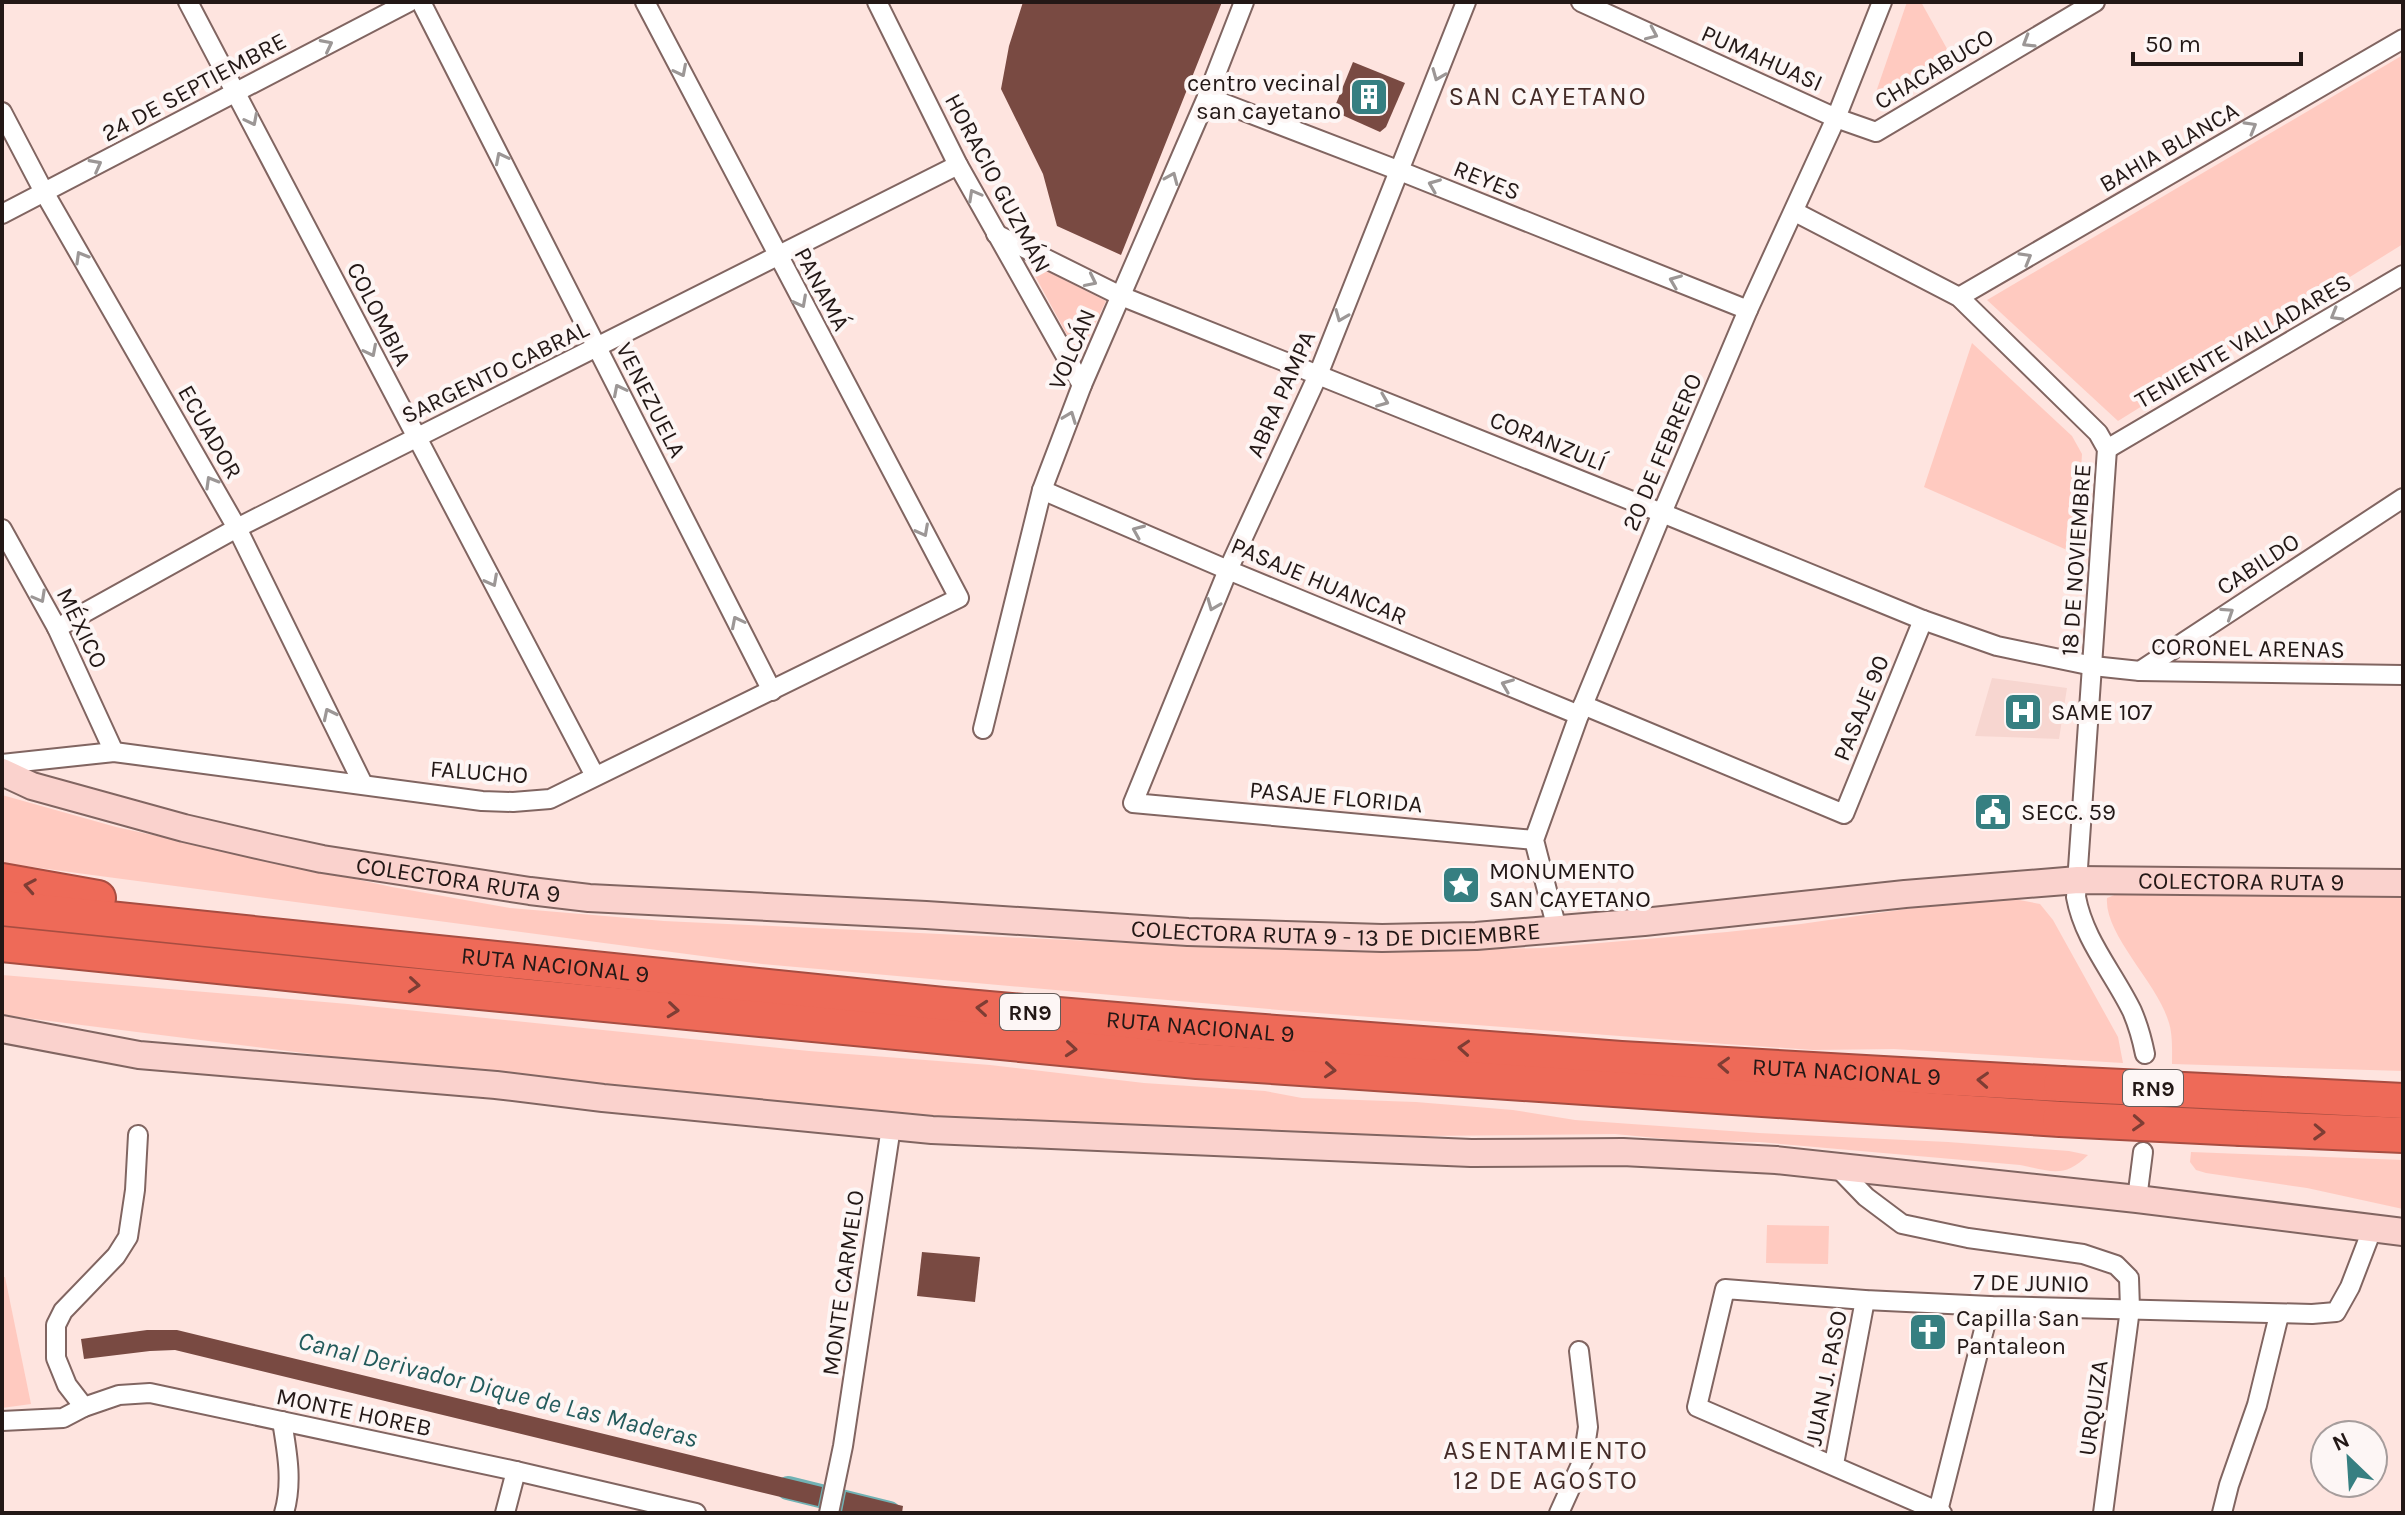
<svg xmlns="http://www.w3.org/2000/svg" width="2405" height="1515" font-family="Karla,sans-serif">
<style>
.built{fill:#f7d6d0}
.green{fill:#ffcac0}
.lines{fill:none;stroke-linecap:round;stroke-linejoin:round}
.canal{stroke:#71b2b4;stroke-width:24}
.building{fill:#794a42}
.street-casing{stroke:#816561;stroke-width:22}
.secondary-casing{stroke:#816561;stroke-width:30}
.highway-casing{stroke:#a74d41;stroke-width:38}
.street{stroke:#fff;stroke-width:18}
.secondary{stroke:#fad2cd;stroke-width:26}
.highway{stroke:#ee6a58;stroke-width:34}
.highway-bridge-casing{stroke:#a74d41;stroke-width:38;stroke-linecap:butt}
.highway-bridge{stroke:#ee6a58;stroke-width:34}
.oneway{stroke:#9c9796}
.oneway2{stroke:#7e3d34}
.labels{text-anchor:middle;stroke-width:8;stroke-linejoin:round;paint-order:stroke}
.shield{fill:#fdf6f5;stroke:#645b59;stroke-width:2}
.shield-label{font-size:22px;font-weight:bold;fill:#231816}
.street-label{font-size:24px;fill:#231816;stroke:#fdf6f5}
.poi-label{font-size:24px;fill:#231816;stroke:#fdf6f5;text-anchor:start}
.neighbourhood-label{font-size:26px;letter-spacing:2px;fill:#442c28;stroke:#fdf6f5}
.water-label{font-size:26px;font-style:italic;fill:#235b5c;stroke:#fdf6f5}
</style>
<rect width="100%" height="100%" fill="#fee4df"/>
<path class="built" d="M1992 678 2067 688 2059 739 1975 736Z"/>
<g class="green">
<path d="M1907 2H1921L1951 56 1875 95Z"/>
<path d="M2403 55V244L2118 421 1987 300Z"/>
<path d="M1027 261 1106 301 1079 357Z"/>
<path d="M1972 343 2072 436 2082 454 2076 554 1924 487Z"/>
<path d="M2 795 116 827 392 887 510 908 664 921 1260 949 1401 951 1542 948 1727 932 1801 924 1941 904 2009 898 2040 904 2053 920 2118 1037 2123 1063 1894 1049 1813 1050 1725 1044 1291 1011 762 964 2 863Z"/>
<path d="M2216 892 2403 894V1071L2172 1064C2172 1050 2173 1033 2168 1020 2157 983 2104 934 2107 898L2117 894Z"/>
<path d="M2 975 348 1004 809 1051 990 1065 1144 1083 1265 1091 1302 1098 1416 1102 1513 1110 1575 1120 1759 1133 1948 1142 2069 1151 2088 1155C2064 1179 2051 1171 2020 1165L1759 1142 1687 1141 1615 1134 1420 1136 1006 1129 637 1095 2 1015Z"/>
<path d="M2191 1152 2403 1160V1209L2307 1188 2206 1173 2196 1170 2190 1162Z"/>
<path d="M1767 1225 1829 1226 1828 1264 1766 1263Z"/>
<path d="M2 1277H5L31 1404 2 1408Z"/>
</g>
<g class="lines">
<path class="canal" d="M788 1488 889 1513"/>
</g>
<g class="building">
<path d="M1023 2H1222L1121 255 1057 226 1043 174 1001 89 1009 46Z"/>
<path d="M1353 62 1405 83 1386 127 1380 132 1333 111Z"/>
<path d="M922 1252 980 1257 975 1302 917 1296Z"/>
<path d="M147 1330H177L822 1487 818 1506 175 1350 150 1351 84 1359 81 1339Z"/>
<path d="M846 1492 903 1506 902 1513 842 1512Z"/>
</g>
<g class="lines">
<defs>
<g id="street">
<path d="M188 2 595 776"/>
<path d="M421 2 772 691"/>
<path d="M877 2 958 165 1082 385"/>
<path d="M1466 2 1318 375 1228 570 1133 803 1534 840"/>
<path d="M1581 2 1836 118 1876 132 2095 2"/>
<path d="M1207 97 1400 171 1748 310"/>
<path d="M2 112 44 192 237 528 363 784"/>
<path d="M1795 212 1959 297 2098 433 2107 449 2076 897C2084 940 2113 972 2132 1011 2138 1025 2142 1039 2145 1054"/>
<path d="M2 214 409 2"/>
<path d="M996 234 1121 296 1662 513 1923 620 1997 646 2093 666 2140 671 2403 675"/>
<path d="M1959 297 2403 39"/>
<path d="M2107 449 2403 275"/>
<path d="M1042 490 1228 570 1579 715"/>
<path d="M2 529 57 628 114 752"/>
<path d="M57 628 237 528 958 165"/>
<path d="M2140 671 2403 498"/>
<path d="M1583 705 1844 814 1923 620"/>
<path d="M983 729 1042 490 1082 385 1207 97 1244 2"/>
<path d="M2 764 114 752 482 801 513 802 550 799 959 598 645 2"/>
<path d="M1557 929 1534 840 1579 715 1662 513 1748 310 1836 118 1882 2"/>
<path d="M1838 1168 1866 1197 1902 1224 1968 1238 2083 1254 2116 1265 2129 1278 2130 1309 2103 1513"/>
<path d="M2137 1199 2143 1152"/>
<path d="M84 1407 67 1385 56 1358V1325L63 1311 116 1256 128 1237 135 1190 138 1135"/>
<path d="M2 1421 63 1418 84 1407 119 1395 150 1393 516 1471 696 1513"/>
<path d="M282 1421C287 1452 293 1482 284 1513"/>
<path d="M1834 1464 1865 1300"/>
<path d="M1938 1511 1990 1306"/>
<path d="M505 1513 516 1471"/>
<path d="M829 1513 843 1446 891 1127"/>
<path d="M1559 1513 1583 1460 1588 1427 1579 1351"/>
<path d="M1942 1513 1697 1407 1725 1289 1865 1300 1990 1306 2312 1314 2336 1312 2350 1287 2373 1227"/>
<path d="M2222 1513 2229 1485 2257 1405 2279 1315"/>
</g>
<g id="secondary">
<path id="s1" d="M2 772 32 786 184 828 271 848 322 859 530 891 589 898 926 915 1188 932 1382 938 1476 936 1644 922 1905 894 2078 880 2403 883"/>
<path d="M2 1029 139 1055 496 1085 603 1098 932 1130 1471 1153 1623 1152 1776 1160 2137 1199 2403 1232"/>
</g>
<g id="highway">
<path d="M2 881 98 898"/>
<path id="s2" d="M2 908 943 1005 1198 1027 1621 1059 2061 1084"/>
<path d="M2 944 355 980 1197 1061 2060 1119"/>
<path d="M2245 1093 2403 1101"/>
<path d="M2241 1128 2403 1135"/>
</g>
</defs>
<use href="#street" class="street-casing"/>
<use href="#secondary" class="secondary-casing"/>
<use href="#highway" class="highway-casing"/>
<use href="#street" class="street"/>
<use href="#secondary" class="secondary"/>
<use href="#highway" class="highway"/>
<defs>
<g id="highway-bridge">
<path d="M2061 1084 2245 1093"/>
<path d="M2060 1119 2241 1128"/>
</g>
</defs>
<use href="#highway-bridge" class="highway-bridge-casing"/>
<use href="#highway-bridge" class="highway-bridge"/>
</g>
<defs><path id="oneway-chevron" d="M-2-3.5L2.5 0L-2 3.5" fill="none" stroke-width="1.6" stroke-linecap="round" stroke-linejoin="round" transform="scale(2)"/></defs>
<g class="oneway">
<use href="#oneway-chevron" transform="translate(1652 34) rotate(24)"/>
<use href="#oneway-chevron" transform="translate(2028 42) rotate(149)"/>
<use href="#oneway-chevron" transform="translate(327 45) rotate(-27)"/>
<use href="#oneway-chevron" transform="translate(681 71) rotate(63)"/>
<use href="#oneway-chevron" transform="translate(1438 75) rotate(112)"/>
<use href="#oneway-chevron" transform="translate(252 120) rotate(63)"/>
<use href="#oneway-chevron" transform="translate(2251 127) rotate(-30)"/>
<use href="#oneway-chevron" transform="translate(501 158) rotate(-117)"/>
<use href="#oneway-chevron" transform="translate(96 165) rotate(-28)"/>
<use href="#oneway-chevron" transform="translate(1172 178) rotate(-67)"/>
<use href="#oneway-chevron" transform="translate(1434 185) rotate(-158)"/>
<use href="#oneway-chevron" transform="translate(974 195) rotate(-119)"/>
<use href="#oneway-chevron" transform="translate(81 257) rotate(-120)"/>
<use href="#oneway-chevron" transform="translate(2026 258) rotate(-30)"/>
<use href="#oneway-chevron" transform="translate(1091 281) rotate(26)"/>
<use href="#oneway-chevron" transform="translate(1675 281) rotate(-158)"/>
<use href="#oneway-chevron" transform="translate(801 302) rotate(62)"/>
<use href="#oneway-chevron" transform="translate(2336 315) rotate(150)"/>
<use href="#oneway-chevron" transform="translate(1341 316) rotate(112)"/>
<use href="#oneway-chevron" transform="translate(371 351) rotate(63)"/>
<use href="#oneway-chevron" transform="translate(619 390) rotate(-117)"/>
<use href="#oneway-chevron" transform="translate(1383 401) rotate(22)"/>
<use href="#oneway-chevron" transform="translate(1070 417) rotate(-69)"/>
<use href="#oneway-chevron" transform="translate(211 482) rotate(-120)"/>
<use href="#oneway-chevron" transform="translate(923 531) rotate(62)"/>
<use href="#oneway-chevron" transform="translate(1138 531) rotate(-157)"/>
<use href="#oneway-chevron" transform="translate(492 581) rotate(62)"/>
<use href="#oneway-chevron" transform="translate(40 597) rotate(61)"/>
<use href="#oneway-chevron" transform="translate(1213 605) rotate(112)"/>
<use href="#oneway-chevron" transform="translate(2228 613) rotate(-33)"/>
<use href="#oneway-chevron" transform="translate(737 622) rotate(-117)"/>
<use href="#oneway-chevron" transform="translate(1507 685) rotate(-158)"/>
<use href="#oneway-chevron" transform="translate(329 714) rotate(-116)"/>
</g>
<g class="oneway2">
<use href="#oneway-chevron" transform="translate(30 886) rotate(-170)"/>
<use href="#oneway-chevron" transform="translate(414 985) rotate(5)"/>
<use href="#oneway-chevron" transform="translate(982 1008) rotate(-175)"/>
<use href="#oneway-chevron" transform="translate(673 1010) rotate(6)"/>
<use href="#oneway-chevron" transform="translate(1464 1048) rotate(-176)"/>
<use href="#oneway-chevron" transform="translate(1071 1049) rotate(5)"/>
<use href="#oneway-chevron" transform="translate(1724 1065) rotate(-177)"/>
<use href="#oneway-chevron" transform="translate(1330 1070) rotate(4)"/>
<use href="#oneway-chevron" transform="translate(1983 1080) rotate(-177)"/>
<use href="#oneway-chevron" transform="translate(2138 1123) rotate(3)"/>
<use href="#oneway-chevron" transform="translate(2319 1132) rotate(2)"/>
</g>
<defs>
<symbol id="building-square" viewBox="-11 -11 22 22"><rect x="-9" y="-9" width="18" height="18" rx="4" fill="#367f81" stroke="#fdf6f5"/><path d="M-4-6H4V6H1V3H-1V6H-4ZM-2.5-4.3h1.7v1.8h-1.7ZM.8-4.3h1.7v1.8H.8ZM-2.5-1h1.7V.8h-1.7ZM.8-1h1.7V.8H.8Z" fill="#fff"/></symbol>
<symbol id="hospital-square" viewBox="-11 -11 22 22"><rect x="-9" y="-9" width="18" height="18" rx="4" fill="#367f81" stroke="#fdf6f5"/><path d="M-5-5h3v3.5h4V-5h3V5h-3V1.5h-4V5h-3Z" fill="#fff"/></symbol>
<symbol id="civic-square" viewBox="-11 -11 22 22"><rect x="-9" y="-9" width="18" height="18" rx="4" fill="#367f81" stroke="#fdf6f5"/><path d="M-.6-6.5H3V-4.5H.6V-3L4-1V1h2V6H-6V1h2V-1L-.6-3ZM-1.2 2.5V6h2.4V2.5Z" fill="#fff"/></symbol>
<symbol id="sight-square" viewBox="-11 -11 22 22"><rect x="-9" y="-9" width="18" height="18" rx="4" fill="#367f81" stroke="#fdf6f5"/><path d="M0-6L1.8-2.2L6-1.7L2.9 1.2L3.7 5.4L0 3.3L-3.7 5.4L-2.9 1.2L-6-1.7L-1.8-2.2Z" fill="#fff"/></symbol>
<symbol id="church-square" viewBox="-11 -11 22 22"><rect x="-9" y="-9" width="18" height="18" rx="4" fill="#367f81" stroke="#fdf6f5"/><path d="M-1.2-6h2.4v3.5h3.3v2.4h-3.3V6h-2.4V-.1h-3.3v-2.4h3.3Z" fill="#fff"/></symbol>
</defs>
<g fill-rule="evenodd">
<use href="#building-square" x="1347" y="75" width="44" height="44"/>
<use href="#hospital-square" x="2001" y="690" width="44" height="44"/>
<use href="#civic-square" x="1971" y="790" width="44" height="44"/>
<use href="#sight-square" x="1439" y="863" width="44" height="44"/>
<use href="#church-square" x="1906" y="1310" width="44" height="44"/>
</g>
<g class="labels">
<g class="shield">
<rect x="1000" y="994" width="60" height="36" rx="6"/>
<rect x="2123" y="1070" width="60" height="36" rx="6"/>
</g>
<g class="shield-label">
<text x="1030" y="1020">RN9</text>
<text x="2153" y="1096">RN9</text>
</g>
<g class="street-label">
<text transform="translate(1762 58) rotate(24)" y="8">PUMAHUASI</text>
<text transform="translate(1934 69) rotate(-31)" y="8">CHACABUCO</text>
<text transform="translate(194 87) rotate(-28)" y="8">24 DE SEPTIEMBRE</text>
<text transform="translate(2169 147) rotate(-30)" y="8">BAHIA BLANCA</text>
<text transform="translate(1487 180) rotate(22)" y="8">REYES</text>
<text transform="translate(998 183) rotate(62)" y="8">HORACIO GUZMÁN</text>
<text transform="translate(822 289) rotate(62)" y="8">PANAMÁ</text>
<text transform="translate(379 314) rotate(63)" y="8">COLOMBIA</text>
<text transform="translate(2243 341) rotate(-30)" y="8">TENIENTE VALLADARES</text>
<text transform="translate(1072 349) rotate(-67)" y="8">VOLCÁN</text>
<text transform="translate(495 372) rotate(-26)" y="8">SARGENTO CABRAL</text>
<text transform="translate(1281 394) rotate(-66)" y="8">ABRA PAMPA</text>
<text transform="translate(651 400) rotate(63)" y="8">VENEZUELA</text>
<text transform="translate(210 432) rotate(60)" y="8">ECUADOR</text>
<text transform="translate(1548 441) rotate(22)" y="8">CORANZULÍ</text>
<text transform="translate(1662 452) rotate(-67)" y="8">20 DE FEBRERO</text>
<text transform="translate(2076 560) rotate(-86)" y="8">18 DE NOVIEMBRE</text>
<text transform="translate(2258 564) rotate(-33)" y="8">CABILDO</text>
<text transform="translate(1319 581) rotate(23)" y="8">PASAJE HUANCAR</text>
<text transform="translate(82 628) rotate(64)" y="8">MÉXICO</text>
<text transform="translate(2248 648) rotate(1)" y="8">CORONEL ARENAS</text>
<text transform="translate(1861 708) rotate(-68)" y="8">PASAJE 90</text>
<text transform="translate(479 772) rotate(4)" y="8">FALUCHO</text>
<text transform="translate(1336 797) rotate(5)" y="8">PASAJE FLORIDA</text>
<text dy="8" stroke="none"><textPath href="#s1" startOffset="470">COLECTORA RUTA 9</textPath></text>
<text dy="8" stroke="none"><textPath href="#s1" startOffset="2258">COLECTORA RUTA 9</textPath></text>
<text dy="8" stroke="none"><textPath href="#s1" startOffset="1350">COLECTORA RUTA 9 - 13 DE DICIEMBRE</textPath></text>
<text dy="8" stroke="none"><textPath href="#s2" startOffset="556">RUTA NACIONAL 9</textPath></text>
<text dy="8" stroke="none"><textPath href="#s2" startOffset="1204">RUTA NACIONAL 9</textPath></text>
<text dy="8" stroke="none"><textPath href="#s2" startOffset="1852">RUTA NACIONAL 9</textPath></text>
<text transform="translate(843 1283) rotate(-82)" y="8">MONTE CARMELO</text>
<text transform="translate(2031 1283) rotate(1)" y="8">7 DE JUNIO</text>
<text transform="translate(1826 1378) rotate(-79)" y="8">JUAN J. PASO</text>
<text transform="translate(2093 1408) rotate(-82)" y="8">URQUIZA</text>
<text transform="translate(354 1412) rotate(12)" y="8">MONTE HOREB</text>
</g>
<g class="poi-label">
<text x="1341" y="91" text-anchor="end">centro vecinal<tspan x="1341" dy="28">san cayetano</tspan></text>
<text x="2051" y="720">SAME 107</text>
<text x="2021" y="820">SECC. 59</text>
<text x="1489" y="879">MONUMENTO<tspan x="1489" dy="28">SAN CAYETANO</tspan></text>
<text x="1956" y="1326">Capilla San<tspan x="1956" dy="28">Pantaleon</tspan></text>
</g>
<g class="neighbourhood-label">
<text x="1548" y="105">SAN CAYETANO</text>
<text x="1546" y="1459">ASENTAMIENTO<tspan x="1546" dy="30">12 DE AGOSTO</tspan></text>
</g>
<g class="water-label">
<text transform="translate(498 1389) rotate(14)" y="9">Canal Derivador Dique de Las Maderas</text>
</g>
</g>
<rect width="2405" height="1515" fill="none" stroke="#231816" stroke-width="8"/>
<g transform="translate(2349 1459) rotate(335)"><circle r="38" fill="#fdf6f5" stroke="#a69d9c" stroke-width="2"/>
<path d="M0-6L14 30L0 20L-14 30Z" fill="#367f81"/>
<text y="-12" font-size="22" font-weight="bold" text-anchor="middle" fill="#231816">N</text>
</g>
<path d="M2133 52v12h168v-12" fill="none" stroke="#231816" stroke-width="4"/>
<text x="2145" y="52" font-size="24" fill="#231816" stroke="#fdf6f5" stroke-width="6" paint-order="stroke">50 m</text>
</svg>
